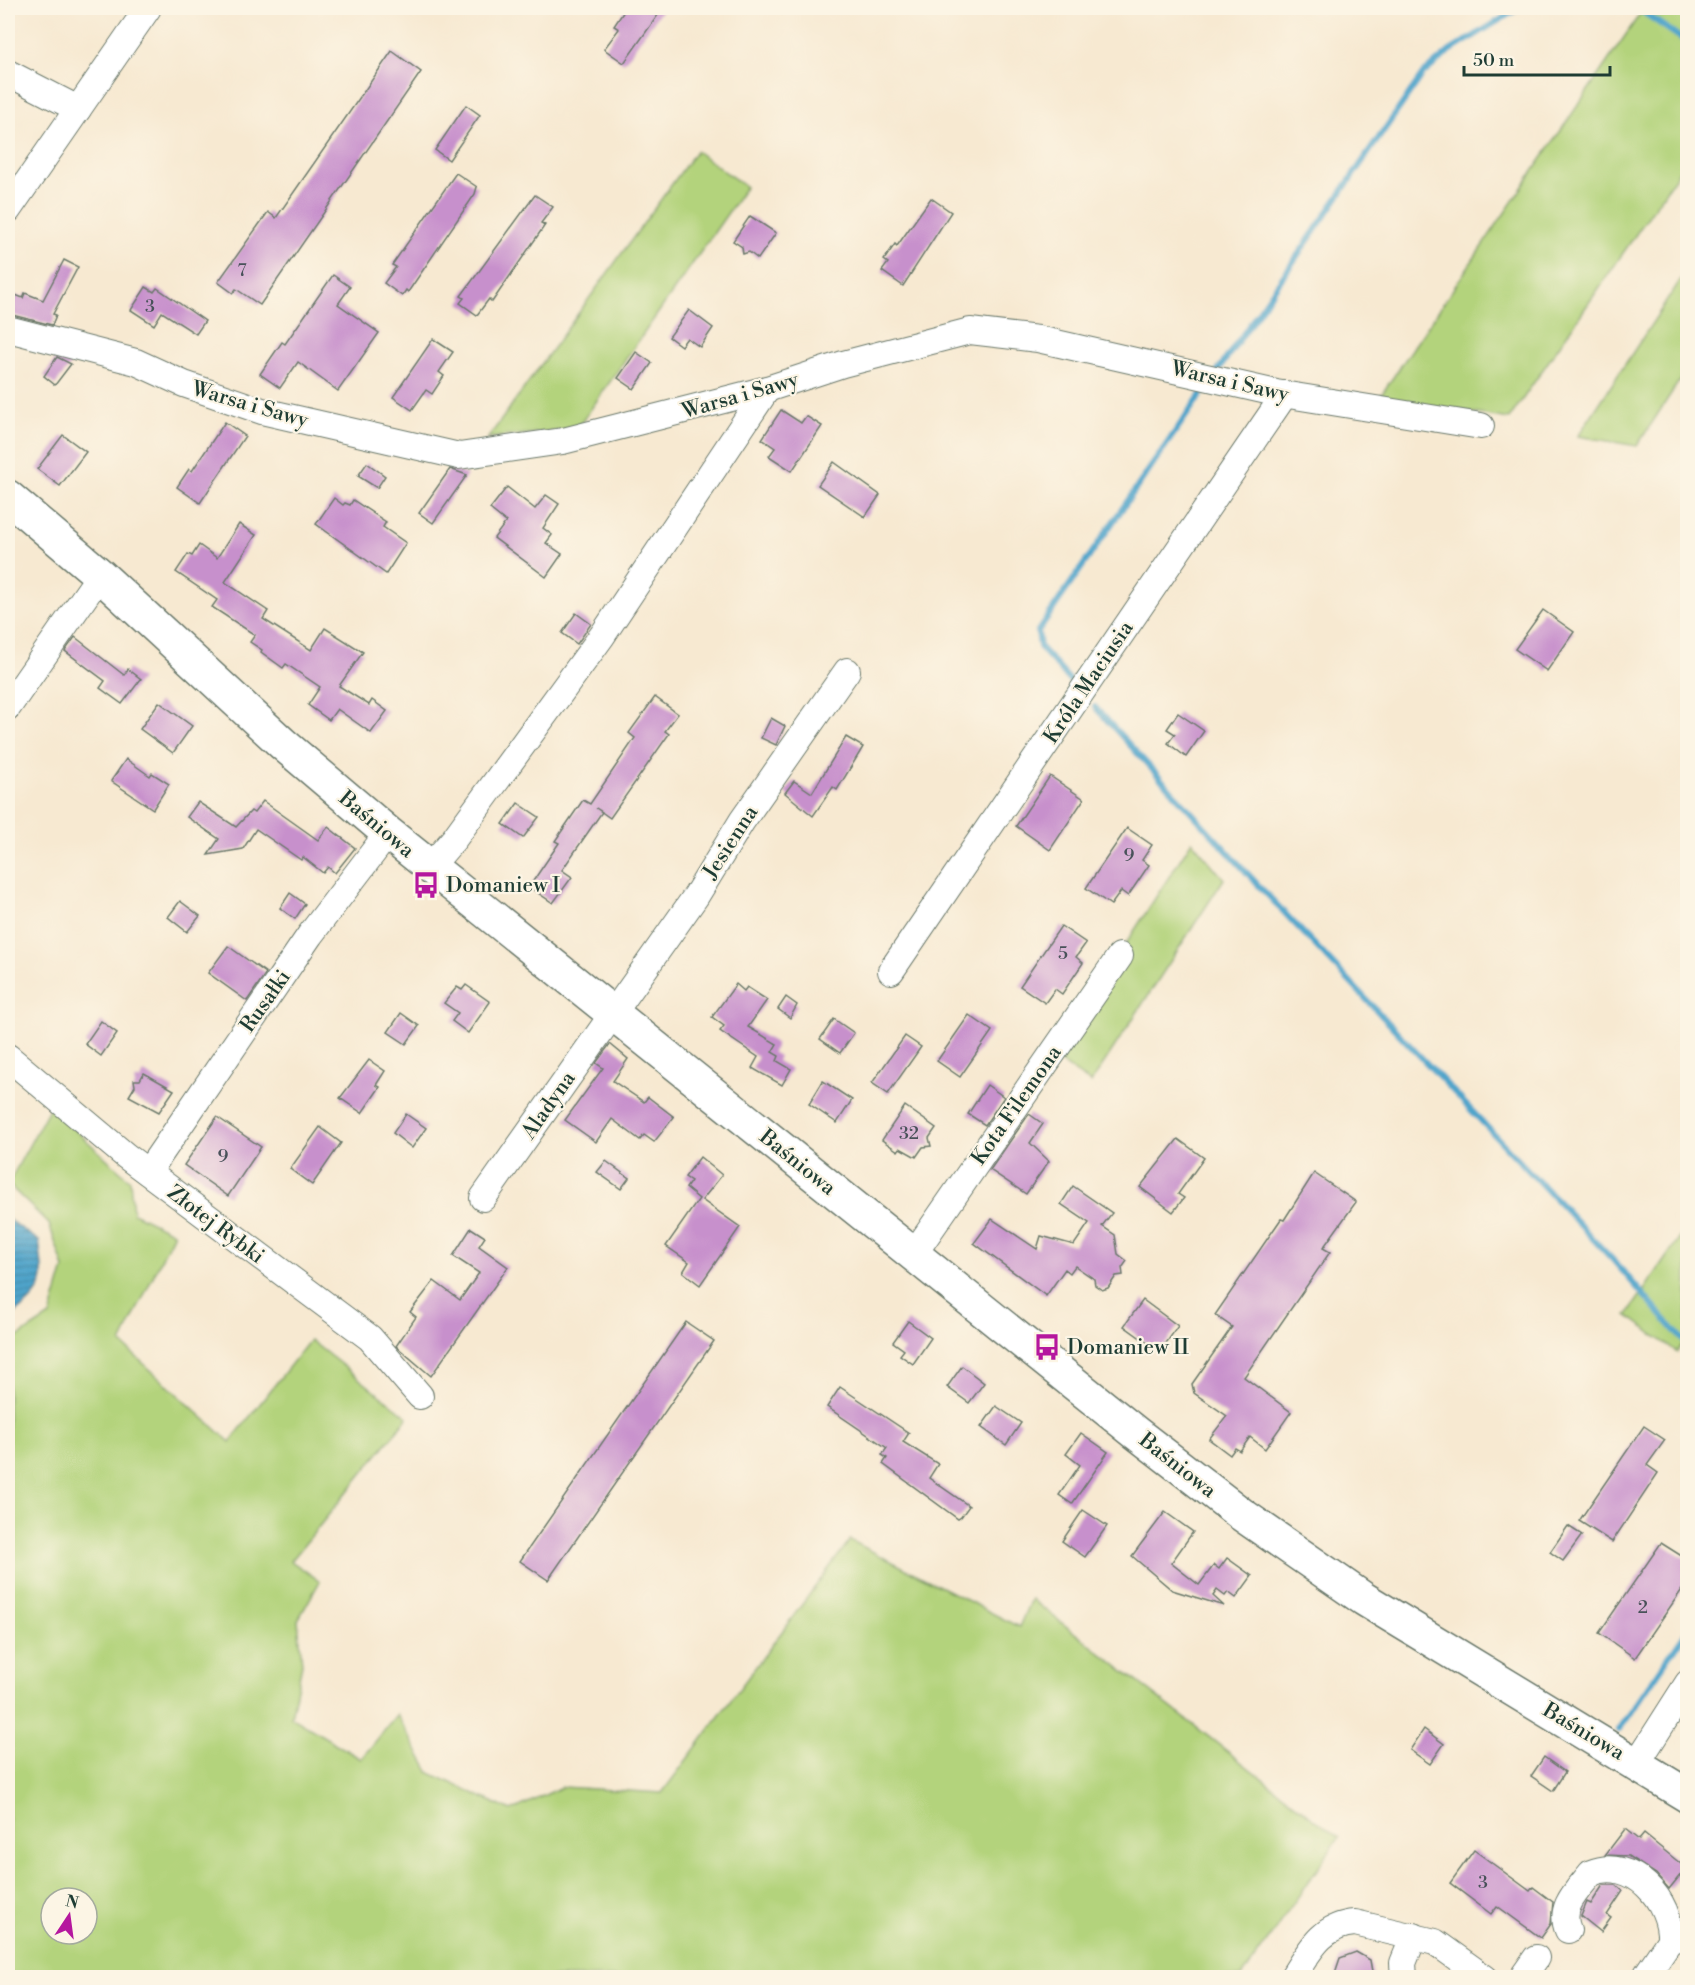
<svg xmlns="http://www.w3.org/2000/svg" width="1695" height="1985" font-family="'Libre Bodoni',serif">
<style>
.green{fill:#b3d37b;stroke:#698858;stroke-width:1.5;fill-rule:evenodd}
.water{fill:url(#water-rules);stroke:#387080;stroke-width:1.5}
.lines{fill:none;stroke-linecap:round;stroke-linejoin:round}
.stream{stroke:#50a4cb;stroke-width:6}
.building{fill:#c790cc}
.minor-casing{stroke:#6b796b;stroke-width:28}
.major-casing{stroke:#6b796b;stroke-width:36}
.minor{stroke:#fff;stroke-width:26}
.major{stroke:#fff;stroke-width:33}
.labels{text-anchor:middle;stroke-width:4.5;stroke-linejoin:round;paint-order:stroke}
.number-label{font-size:18px;fill:#49525a}
.street-label{font-size:21px;fill:#1f3d34;stroke:#fcf5e5}
.poi-label{font-size:21px;fill:#1f3d34;stroke:#fcf5e5;text-anchor:start}
</style>
<defs>
<pattern id="water-rules" width="6" height="5" patternUnits="userSpaceOnUse" patternTransform="scale(1.5)"><rect width="6" height="5" fill="#50a4cb"/><path d="M0 2.5h6" fill="none" stroke="#4287a6"/></pattern>
</defs>
<rect width="100%" height="100%" fill="#fcf5e5"/>
<filter id="ink" filterUnits="userSpaceOnUse"><feTurbulence type="fractalNoise" baseFrequency=".0167" numOctaves="2"/><feDisplacementMap in="SourceGraphic" scale="12" xChannelSelector="R" yChannelSelector="G"/><feConvolveMatrix kernelMatrix="1 2 1 2 8 2 1 2 1" color-interpolation-filters="sRGB"/></filter>
<filter id="wash" filterUnits="userSpaceOnUse"><feTurbulence type="fractalNoise" baseFrequency=".008" numOctaves="4" result="noise"/><feDisplacementMap in="SourceGraphic" scale="24" xChannelSelector="R" yChannelSelector="G"/><feGaussianBlur stdDeviation="1.35" result="paint"/><feColorMatrix in="noise" values="0 0 0 0 0 0 0 0 0 0 0 0 0 0 0 0 0 1.4 0 .05"/><feComposite in="paint" operator="in"/></filter>
<g filter="url(#wash)">
<rect width="100%" height="100%" fill="#f7e9d1"/>
<g class="green">
<path d="M1644 8H1687V160L1509 419 1379 398Z"/>
<path d="M696 151 746 187 577 429 488 438Z"/>
<path d="M1687 270V369L1637 446 1578 436Z"/>
<path d="M1192 841 1224 879 1091 1083 1053 1057Z"/>
<path d="M50 1107 130 1180 133 1213 174 1233 121 1343 230 1442 310 1340 408 1417 291 1561 320 1581 298 1620 302 1664 291 1717 361 1759 397 1715 430 1773 511 1811 562 1787 662 1793 850 1540 1019 1627 1031 1599 1339 1838 1242 1977 8 1978V1350L10 1342 50 1316 64 1268 49 1224 8 1184ZM51 1898H87V1934H51Z"/>
<path d="M1687 1227V1338L1677 1352 1627 1315Z"/>
</g>
<path class="water" d="M8 1219 39 1241C45 1287 46 1290 8 1319Z"/>
<g class="lines">
<g class="stream">
<path d="M1637 8 1688 43"/>
<path d="M1217 372 1423 74 1450 51 1519 8"/>
<path d="M1075 686 1040 647 1038 631 1208 384"/>
<path d="M1095 707 1260 887 1613 1260 1688 1346"/>
<path d="M1619 1730 1688 1629"/>
</g>
</g>
<g id="blocks">
<g class="building">
<path d="M626 8H663L624 63 604 49 619 29 614 26Z"/>
<path d="M392 51 421 72 260 305 236 289 233 293 218 282 268 212 276 218Z"/>
<path d="M466 105 480 115 449 160 435 150Z"/>
<path d="M456 173 477 187 475 194 408 292 406 290 402 296 384 283 396 267 392 265Z"/>
<path d="M535 195 553 207 541 223 545 225 492 302 489 299 477 315 460 303 464 298 461 296Z"/>
<path d="M931 198 951 212 903 286 882 271 888 263 884 260 895 244 897 246Z"/>
<path d="M750 216 776 233 758 259 749 252 743 254 742 247 733 241Z"/>
<path d="M64 260 78 267 53 314 56 315 52 325 8 314V292L23 298 25 293 43 300Z"/>
<path d="M333 275 350 287 338 304 379 333 338 391 298 362 280 388 260 374 282 342 285 344Z"/>
<path d="M146 287 154 292 157 288 205 321 196 334 162 312 154 325 131 310Z"/>
<path d="M689 310 713 328 700 347 687 338 681 346 669 337Z"/>
<path d="M433 339 453 352 439 372 444 376 432 394 426 390 412 410 393 397Z"/>
<path d="M636 352 652 363 634 389 618 378Z"/>
<path d="M57 357 71 364 55 385 44 376Z"/>
<path d="M781 410 801 423 806 416 822 426 792 471 769 456 775 448 762 439Z"/>
<path d="M225 422 245 436 200 503 177 487 189 469 192 471Z"/>
<path d="M63 435 86 452 60 486 37 469Z"/>
<path d="M834 462 880 495 865 517 818 485Z"/>
<path d="M367 463 385 476 377 488 358 476Z"/>
<path d="M450 469 467 475 433 523 419 513Z"/>
<path d="M507 487 535 509 546 495 559 504 543 528 552 535 546 543 562 554 546 577 494 538 506 522 490 509Z"/>
<path d="M334 498 343 505 345 503 350 505 353 500 386 522 383 527 406 543 386 574 316 524Z"/>
<path d="M239 524 256 535 225 582 268 611 263 619 311 650 325 628 363 652 339 686 369 705 372 700 387 711 371 733 337 709 329 720 308 705 320 687 286 664 283 668 261 652 262 650 250 642 255 635 212 607 217 600 176 572 188 554 192 556 199 545 217 558Z"/>
<path d="M1543 610 1574 632 1547 671 1515 649Z"/>
<path d="M576 613 591 624 577 644 562 633Z"/>
<path d="M75 637 124 675 128 669 141 679 122 704 100 688 105 681 65 651Z"/>
<path d="M655 697 678 714 665 731 669 734 610 818 596 808 602 812 562 870 572 877 553 903 529 887 559 843 555 841 583 800 590 804 635 738 629 733Z"/>
<path d="M159 702 192 726 173 753 140 729Z"/>
<path d="M1178 713 1204 731 1186 757 1168 743 1175 734 1167 729Z"/>
<path d="M771 718 785 726 776 745 761 738Z"/>
<path d="M846 737 863 747 837 790 833 787 813 816 785 793 794 781 812 793Z"/>
<path d="M126 759 150 776 152 773 169 784 153 809 111 781Z"/>
<path d="M1050 776 1084 799 1050 850 1016 826Z"/>
<path d="M263 801 318 840 328 827 355 848 335 873 328 867 323 873 303 857 301 860 256 829 243 849 208 855 219 839 187 817 198 802 236 827 251 811 254 813Z"/>
<path d="M518 803 539 817 523 838 503 824Z"/>
<path d="M1127 828 1152 845 1142 860 1149 865 1128 896 1121 891 1111 905 1086 888Z"/>
<path d="M290 893 305 904 295 919 280 908Z"/>
<path d="M180 901 200 916 187 932 168 917Z"/>
<path d="M1061 926 1086 943 1076 957 1083 963 1062 994 1055 989 1045 1003 1020 986Z"/>
<path d="M228 946 266 973 247 1001 208 973Z"/>
<path d="M736 984 744 991 747 987 767 1000 748 1027 777 1044 772 1052 779 1056 777 1061 791 1069 782 1085 752 1068 758 1057 720 1031 724 1026 712 1017Z"/>
<path d="M466 985 490 1002 468 1033 452 1021 458 1013 444 1003 457 987 462 990Z"/>
<path d="M786 997 797 1005 790 1018 778 1009Z"/>
<path d="M401 1013 419 1026 406 1044 388 1032Z"/>
<path d="M969 1015 992 1031 960 1077 937 1061Z"/>
<path d="M834 1019 854 1033 840 1053 820 1039Z"/>
<path d="M101 1021 117 1033 101 1056 85 1044Z"/>
<path d="M905 1036 921 1047 888 1094 872 1083Z"/>
<path d="M610 1044 628 1059 613 1081 644 1102 648 1097 674 1117 654 1142 644 1135 640 1140 612 1119 596 1142 565 1120 603 1068 596 1063Z"/>
<path d="M369 1060 385 1071 376 1085 380 1087 362 1113 340 1098Z"/>
<path d="M144 1073 174 1090 159 1112 129 1096 135 1086 134 1080H140Z"/>
<path d="M823 1081 852 1100 837 1123 809 1104Z"/>
<path d="M987 1085 1004 1097 985 1125 968 1114Z"/>
<path d="M905 1106 936 1128 929 1138 931 1146 923 1147 916 1157 900 1148 898 1151 882 1140Z"/>
<path d="M406 1114 426 1128 412 1148 393 1133Z"/>
<path d="M1029 1114 1043 1124 1030 1143 1049 1161 1026 1194 990 1170Z"/>
<path d="M217 1117 261 1147 228 1196 184 1165Z"/>
<path d="M320 1127 341 1143 312 1185 290 1169Z"/>
<path d="M1178 1139 1204 1158 1178 1194 1184 1198 1173 1212 1140 1187Z"/>
<path d="M700 1157 722 1175 702 1200 740 1227 700 1285 683 1272 689 1262 666 1246 699 1199 686 1188 691 1181 685 1177Z"/>
<path d="M606 1161 629 1178 621 1189 597 1172Z"/>
<path d="M1314 1173 1356 1202 1323 1248 1330 1252 1244 1377 1291 1412 1265 1449 1250 1437 1240 1451 1235 1448 1230 1455 1209 1439 1227 1416 1194 1393 1192 1384 1232 1327 1215 1315 1281 1219 1284 1220Z"/>
<path d="M1073 1186 1112 1213 1102 1226 1115 1235 1118 1254 1127 1261 1122 1268 1123 1275 1116 1276 1108 1288 1102 1290 1095 1285 1094 1279 1075 1266 1070 1273 1065 1269 1046 1296 974 1243 992 1219 1037 1249 1041 1236 1074 1245 1089 1223 1061 1204Z"/>
<path d="M471 1228 485 1237 479 1246 508 1267 431 1376 396 1346 416 1317 410 1312 434 1281 460 1300 479 1273 453 1256Z"/>
<path d="M1143 1300 1178 1326 1160 1352 1124 1326Z"/>
<path d="M908 1321 931 1338 913 1364 900 1355 904 1350 893 1342Z"/>
<path d="M686 1322 714 1341 548 1580 520 1561Z"/>
<path d="M962 1366 984 1383 969 1403 947 1387Z"/>
<path d="M840 1387 909 1433 903 1442 938 1464 929 1478 969 1506 961 1517 958 1519 883 1464 887 1458 882 1455 887 1448 827 1407Z"/>
<path d="M996 1406 1021 1423 1006 1445 981 1427Z"/>
<path d="M1644 1426 1665 1440 1647 1465 1658 1473 1612 1542 1579 1521Z"/>
<path d="M1081 1433 1108 1452 1072 1504 1059 1495 1080 1465 1066 1454Z"/>
<path d="M1083 1510 1107 1526 1085 1557 1062 1541Z"/>
<path d="M1165 1512 1193 1532 1171 1563 1199 1585 1214 1565 1219 1569 1227 1558 1252 1576 1236 1598 1228 1592 1225 1596 1217 1590 1213 1596 1224 1606 1172 1590 1132 1556Z"/>
<path d="M1568 1526 1582 1535 1563 1561 1550 1552Z"/>
<path d="M1661 1543 1688 1560V1581L1635 1658 1599 1633Z"/>
<path d="M1424 1729 1444 1744 1430 1764 1410 1750Z"/>
<path d="M1544 1757 1565 1772 1553 1791 1531 1776Z"/>
<path d="M1625 1829 1639 1840 1644 1834 1686 1868 1669 1889 1656 1874 1628 1856 1605 1855Z"/>
<path d="M1474 1850 1530 1891 1533 1887 1553 1902 1551 1924 1541 1938 1497 1906 1491 1914 1450 1883Z"/>
<path d="M1603 1885H1616L1623 1891 1607 1915 1611 1918 1601 1932 1581 1916 1587 1902 1591 1904Z"/>
<path d="M1356 1952 1370 1960 1373 1977H1337L1336 1970 1340 1958Z"/>
</g>
</g>
</g>
<g filter="url(#ink)">
<use href="#blocks" fill-opacity="0" stroke="#6b796b" stroke-width="1.5"/>
<g class="lines">
<defs>
<g id="minor">
<path d="M8 73 78 109"/>
<path d="M8 210 148 8"/>
<path d="M8 329 136 362 184 384 262 411 459 456 563 441 767 389 843 364 970 331 1038 339 1276 393 1481 426"/>
<path d="M8 707 100 575"/>
<path d="M430 867 454 839 602 636 767 389"/>
<path d="M891 971 1285 394"/>
<path d="M8 1057 126 1156 370 1338 420 1396"/>
<path d="M148 1172 310 935 388 833"/>
<path d="M483 1198 696 896 742 821 847 671"/>
<path d="M913 1255 1120 956"/>
<path d="M1637 1763 1688 1683"/>
<path d="M1568 1930C1558 1907 1578 1890 1591 1873 1632 1856 1672 1901 1670 1940"/>
<path d="M1647 1974 1670 1940 1685 1937"/>
<path d="M1292 1978C1309 1952 1321 1925 1355 1923L1435 1942 1485 1978"/>
<path d="M1404 1978 1403 1963 1414 1936"/>
<path d="M1522 1978 1536 1958"/>
</g>
<path id="major" d="M8 497 100 575 283 744 388 833 1136 1433 1241 1514 1364 1599 1688 1796"/>
</defs>
<use href="#minor" class="minor-casing"/>
<use href="#major" class="major-casing"/>
<use href="#minor" class="minor"/>
<use href="#major" class="major"/>
</g>
</g>
<defs>
<symbol id="bus-bare" viewBox="-9 -9 18 18"><path d="M-5-6H5V4H4V6H2V4H-2V6H-4V4H-5ZM-3.5-4V0h7V-4ZM-3.5 1.2v1.5H-2V1.2ZM2 1.2v1.5H3.5V1.2Z" fill="#b5179e" stroke="#fcf5e5" stroke-width="2.5" paint-order="stroke"/></symbol>
</defs>
<g fill-rule="evenodd">
<use href="#bus-bare" x="407" y="866" width="38" height="38"/>
<use href="#bus-bare" x="1028" y="1328" width="38" height="38"/>
</g>
<g class="labels">
<g class="number-label">
<text x="242" y="276">7</text>
<text x="150" y="312">3</text>
<text x="1129" y="861">9</text>
<text x="1063" y="959">5</text>
<text x="909" y="1139">32</text>
<text x="223" y="1162">9</text>
<text x="1643" y="1613">2</text>
<text x="1483" y="1888">3</text>
</g>
<g class="street-label">
<text transform="translate(1230 381) rotate(13)" y="7">Warsa i Sawy</text>
<text transform="translate(740 395) rotate(-16)" y="7">Warsa i Sawy</text>
<text transform="translate(250 404) rotate(16)" y="7">Warsa i Sawy</text>
<text transform="translate(1088 682) rotate(-56)" y="7">Króla Maciusia</text>
<text transform="translate(377 824) rotate(40)" y="7">Baśniowa</text>
<text transform="translate(730 842) rotate(-57)" y="7">Jesienna</text>
<text transform="translate(265 1001) rotate(-55)" y="7">Rusałki</text>
<text transform="translate(548 1105) rotate(-55)" y="7">Aladyna</text>
<text transform="translate(1016 1105) rotate(-55)" y="7">Kota Filemona</text>
<text transform="translate(798 1162) rotate(39)" y="7">Baśniowa</text>
<text transform="translate(216 1224) rotate(37)" y="7">Złotej Rybki</text>
<text transform="translate(1178 1465) rotate(38)" y="7">Baśniowa</text>
<text transform="translate(1584 1731) rotate(31)" y="7">Baśniowa</text>
</g>
<g class="poi-label">
<text x="446" y="892">Domaniew I</text>
<text x="1067" y="1354">Domaniew II</text>
</g>
</g>
<rect width="1695" height="1985" fill="none" stroke="#fcf5e5" stroke-width="30"/>
<g transform="translate(69 1916) rotate(13)"><circle r="28" fill="#fcf5e5" stroke="#a4ab9e" stroke-width="1.5"/>
<path d="M0-4.5L10 22L0 15L-10 22Z" fill="#b5179e"/>
<text y="-9" font-size="16" font-weight="bold" text-anchor="middle" fill="#1f3d34">N</text>
</g>
<path d="M1464 66v9h146v-9" fill="none" stroke="#1f3d34" stroke-width="3"/>
<text x="1473" y="66" font-size="18" fill="#1f3d34" stroke="#fcf5e5" stroke-width="4.5" paint-order="stroke">50 m</text>
</svg>
